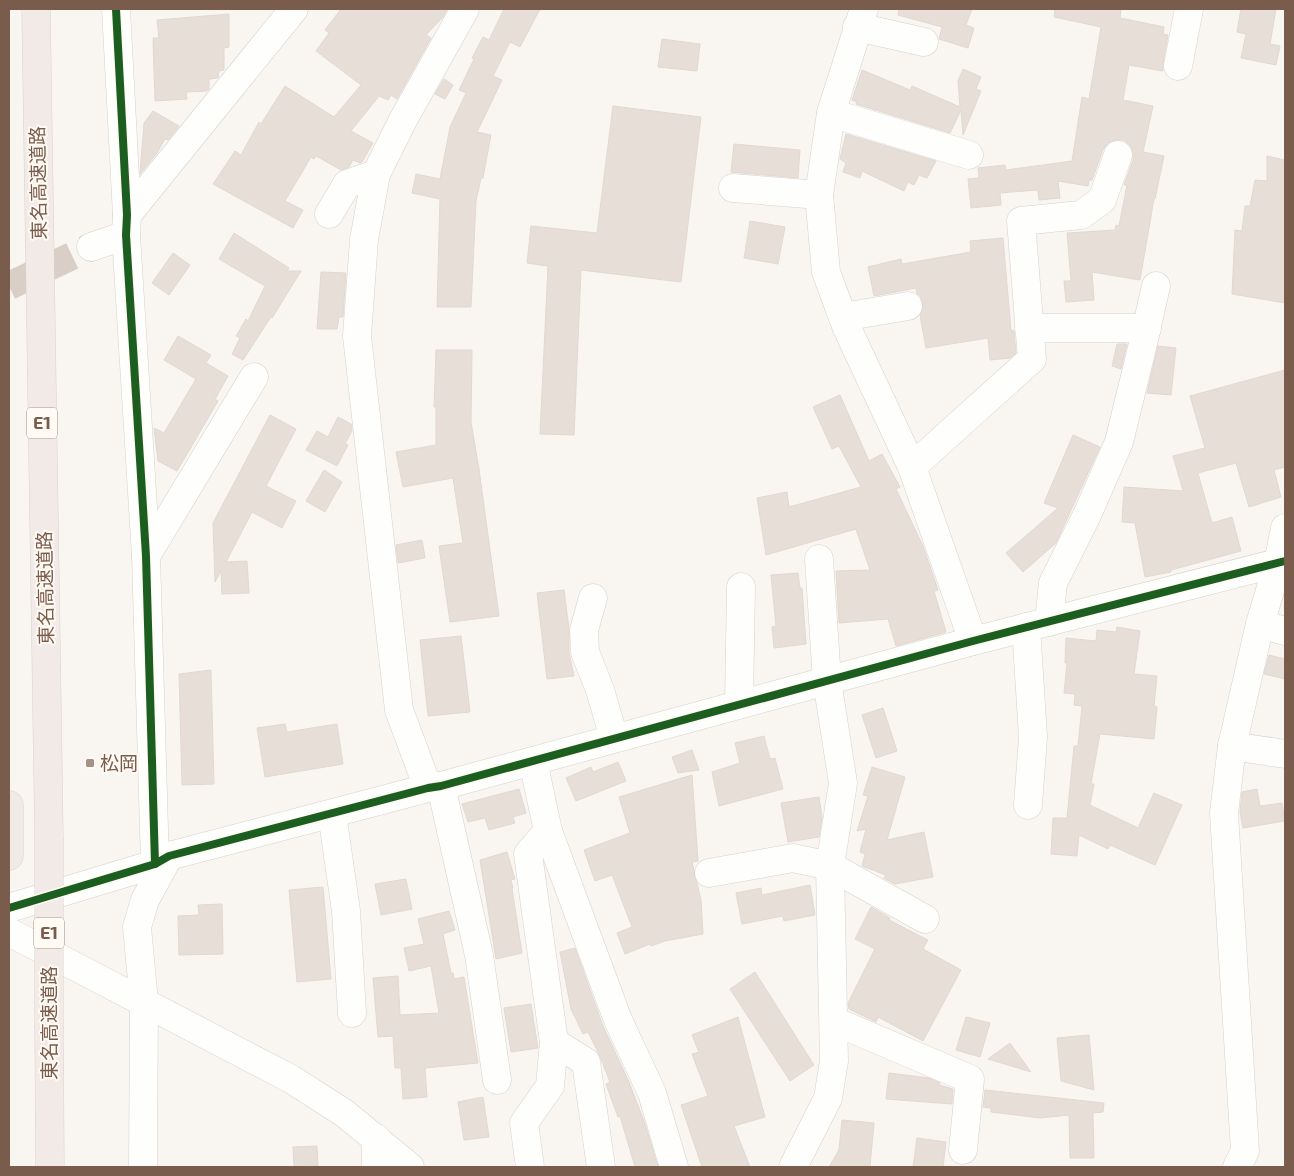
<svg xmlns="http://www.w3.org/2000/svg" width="1294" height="1176" font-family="'Exo 2','Noto Sans JP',sans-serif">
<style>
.building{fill:#e6ded7;stroke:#e2d8d2}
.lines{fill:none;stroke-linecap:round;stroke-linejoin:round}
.minor-tunnel{stroke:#d9cfc7;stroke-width:28;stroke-dasharray:28 14;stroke-linecap:butt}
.minor-casing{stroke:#d7d1cb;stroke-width:29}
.highway-casing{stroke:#dad1cc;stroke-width:29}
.minor{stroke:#fefefd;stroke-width:28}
.highway{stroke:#f2eae7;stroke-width:28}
.highway-bridge-casing{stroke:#dad1cc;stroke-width:29;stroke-linecap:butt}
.highway-bridge{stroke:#f2eae7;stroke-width:28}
.cycleway-casing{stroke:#fffaf3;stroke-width:11}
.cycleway{stroke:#1b5e20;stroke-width:8}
.poi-dot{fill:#a69286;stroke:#fffaf3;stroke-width:2}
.labels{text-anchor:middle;stroke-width:4;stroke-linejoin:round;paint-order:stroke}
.shield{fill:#fffaf3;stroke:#a28b7f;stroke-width:1}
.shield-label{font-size:18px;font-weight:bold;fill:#7a5c4d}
.street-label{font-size:19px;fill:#7a5c4d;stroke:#fffaf3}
.poi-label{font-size:19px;fill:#7a5c4d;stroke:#fffaf3;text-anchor:start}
</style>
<rect width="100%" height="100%" fill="#f9f5f0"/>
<g class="building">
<path d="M341 9H447L443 17 426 35 431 38 397 99 391 95 388 100 379 96 351 131 373 143 362 162 360 163 353 160 349 167 341 170 316 156 314 159 311 157 285 201 303 210 293 228 213 184 235 151 241 155 259 122 261 124 285 86 334 117 361 85 316 51 329 33 325 30Z"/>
<path d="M504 9H540L520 47 510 42 493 76 502 80 477 132 491 135 483 178H481L476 201 471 307H437L440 199 412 193 416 174 440 179 450 127 466 93 459 90 474 59 472 58 483 37 489 40Z"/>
<path d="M899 9H972L966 25 974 28 968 48 939 39 942 27 898 15Z"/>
<path d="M1055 9H1121L1120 18 1164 27 1163 34 1168 35 1163 63V71L1129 65 1123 100 1153 106 1143 152 1164 156 1155 199H1154L1140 280 1092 272 1094 300 1066 302 1064 281H1071L1067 233 1115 230 1116 225 1119 226 1127 185H1124L1133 160V152L1130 145 1124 140H1116L1108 143 1103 150 1092 180H1089L1088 186 1058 181 1060 198 1039 200 1038 190 1000 193 1001 205 971 208 968 179 979 178 978 168 1005 165 1006 170 1072 161 1082 97 1089 99 1101 27 1054 17Z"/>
<path d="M1241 9H1276L1270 44 1280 46 1276 65 1241 58 1246 34 1237 32Z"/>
<path d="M229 14V47L224 48V70L219 71 218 78 209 79V89L207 91 186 92 187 99 155 101 153 38H159L157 20Z"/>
<path d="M662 39 700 44 697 71 658 67Z"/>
<path d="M963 69 981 77 976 89 981 91 963 135 961 110 950 133 856 104 857 102 852 100 862 70 910 90 912 86 960 107 958 81Z"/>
<path d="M444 79 453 85 445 99 435 94Z"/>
<path d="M613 106 701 117 681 282 581 270 574 435 540 434 548 266 527 263 531 226 597 233Z"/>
<path d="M153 111 179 126 168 140 165 139 157 153 140 174 144 123Z"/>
<path d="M846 134 936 161 927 178 919 175 914 185 908 182 904 191 862 171 860 178 843 172 846 163 840 159Z"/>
<path d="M734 144 800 150 798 178 731 172Z"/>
<path d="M1267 156 1285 160V303L1232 294 1235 230 1242 231 1245 206H1250L1255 180 1267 181Z"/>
<path d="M750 221 785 227 778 264 744 258Z"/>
<path d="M234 233 289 268 287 271H301L272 318 271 317 243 360 232 354 240 338 236 336 246 319 248 321 265 286 219 259Z"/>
<path d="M1003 238 1011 330 1014 331 1016 353 1010 358 990 360 988 338 926 348 920 315 923 304 920 296 917 294 916 288 874 296 868 267 901 259 902 264 971 252 970 241Z"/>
<path d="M173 253 190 265 169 295 152 283Z"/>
<path d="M321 272 346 273 343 317H339L337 329H317Z"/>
<path d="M178 336 211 355 206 363 228 376 215 399 218 401 177 471 158 461 154 428 164 433 196 379 164 360Z"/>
<path d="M1117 344H1127L1121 369 1112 366Z"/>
<path d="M1158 346 1176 348 1171 395 1147 393Z"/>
<path d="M436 350H472L471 422 479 469 499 616 450 622 439 546 463 543 453 478 403 487 396 452 436 445V407H434Z"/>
<path d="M1285 370V467L1274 470 1281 497 1249 507 1236 463 1198 473 1212 523 1232 517 1241 551 1171 570V572L1145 577 1135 523 1122 522 1124 487 1183 491 1173 456 1205 448 1190 396Z"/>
<path d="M840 395 869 461 882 454 900 487 896 489 923 546 938 590 934 591 946 632 896 646 888 619 839 623 836 571 870 570 856 529 766 555 757 498 787 492 789 507 861 487 839 446 832 449 813 407Z"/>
<path d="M270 415 296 429 266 486 296 501 282 528 252 512 226 562 247 561 249 593 222 594 221 571 215 582 213 523Z"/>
<path d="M338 417 351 424 352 431 345 444 348 445 337 466 306 450 317 431 328 437Z"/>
<path d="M1073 435 1100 447 1056 543 1023 572 1006 553 1058 508 1044 503Z"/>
<path d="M324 470 342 482 325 512 306 501Z"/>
<path d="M422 540 425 558 398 563 396 545Z"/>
<path d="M798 573 800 588H802L806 644 774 648 772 627 776 626 771 575Z"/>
<path d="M564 590 569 629V653L574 676 547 679 537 593Z"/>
<path d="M1117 627 1140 631 1134 674 1157 676 1154 706 1157 707 1154 739 1100 734 1091 784H1094L1090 805 1138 828 1154 793 1182 805 1155 865 1110 845 1108 849 1079 835 1077 856 1051 854 1053 818H1067L1074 746H1078L1082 706 1074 705 1075 694 1064 693 1067 663H1065L1066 638 1096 641 1097 630 1116 632Z"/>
<path d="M461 636 470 712 428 716 420 640Z"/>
<path d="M1269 655 1285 659V679L1264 674Z"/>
<path d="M211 670 214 784 182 785 179 674Z"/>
<path d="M883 708 897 751 876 758 862 715Z"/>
<path d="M285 724 287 732 337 724 343 764 265 777 257 728Z"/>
<path d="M764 736 770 759 775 758 783 789 719 806 712 772 740 763 735 743Z"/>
<path d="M692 750 699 770 678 773 672 757Z"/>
<path d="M618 762 626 781 576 801 566 778 591 767 593 772Z"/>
<path d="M872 767 905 777 887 840 924 832 933 877 895 884 884 878 886 875 862 866 865 854 860 852 866 829 857 831 868 796 863 795Z"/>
<path d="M692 775 698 861 692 862 701 900 703 934 665 941 651 946 650 944 625 954 617 933 632 927 612 875 595 881 584 850 630 833 619 797Z"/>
<path d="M519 789 526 813 513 817 515 823 489 830 485 818 468 822 462 804Z"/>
<path d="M1257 789 1260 806 1282 803 1285 821 1243 828 1240 812 1242 792Z"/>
<path d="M819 797 822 817 819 837 788 842 781 803Z"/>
<path d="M507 852 515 879 511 880 513 888 512 889 522 953 496 959 480 860Z"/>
<path d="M406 879 412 909 381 915 375 884Z"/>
<path d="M810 885 815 915 784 921 783 916 742 924 736 893 761 888 762 895Z"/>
<path d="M323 887 331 979 297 982 289 890Z"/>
<path d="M222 904 223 954 179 955 178 916 199 915 198 905Z"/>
<path d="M871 907 890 918 889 920 928 940 923 949 961 970 923 1041 878 1017 876 1022 849 1009 848 1003 875 949 855 939Z"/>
<path d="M449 911 455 930 443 934 451 973H453L454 979 464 977 478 1063 425 1068 427 1097 403 1099 401 1068H395L393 1036 378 1037 373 978 398 976 400 1015 439 1013 431 966 409 971 404 948 424 944 418 919Z"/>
<path d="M575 948 603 1026 629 1082 645 1124 658 1167H635L620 1116 618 1117 606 1084 610 1082 599 1054 588 1032 583 1034 571 1009 560 952Z"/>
<path d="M755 972 814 1065 790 1081 730 989Z"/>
<path d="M531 1004 538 1048 511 1052 504 1008Z"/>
<path d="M738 1017 765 1117 734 1126 750 1167H702L681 1105 708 1096 692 1054 699 1052 692 1035Z"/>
<path d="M966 1017 990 1023 980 1057 956 1050Z"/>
<path d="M1089 1035 1094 1090 1061 1081 1057 1038Z"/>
<path d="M1010 1043 1031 1072 988 1059Z"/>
<path d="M889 1073 929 1078 940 1083 939 1085 953 1089 952 1104 886 1099Z"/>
<path d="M985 1090 1104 1103 1103 1112 1093 1113 1094 1158H1070L1069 1115 1040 1118 991 1112V1108L983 1107Z"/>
<path d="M483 1097 489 1137 464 1140 458 1102Z"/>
<path d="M842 1120 874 1123 870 1167H829L839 1150Z"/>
<path d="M917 1138 946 1142 943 1167H913Z"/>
<path d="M317 1146 318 1166 294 1167 293 1147Z"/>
</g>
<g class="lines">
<path class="minor-tunnel" d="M9 286 91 247"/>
<defs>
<g id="minor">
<path d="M116 9 127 215 126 235 146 556 155 864"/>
<path d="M864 9 831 113 819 195 826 272 846 326 912 467 973 641"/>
<path d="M857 27 924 42"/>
<path d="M1178 66 1189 9"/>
<path d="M831 113 969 155"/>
<path d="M733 188 819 195"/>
<path d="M329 214 347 184 376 174"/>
<path d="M127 215 294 9"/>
<path d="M91 247 126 235"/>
<path d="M843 317 908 306"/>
<path d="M1029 328H1147"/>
<path d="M912 467 1032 359 1021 221 1081 215 1102 200 1118 155"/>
<path d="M146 556 254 377"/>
<path d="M593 598 584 630 585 652 600 690 614 738"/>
<path d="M1049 622 1053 583 1087 515 1119 442 1142 348 1156 286"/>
<path d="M1260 624 1285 631"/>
<path d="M1026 627 1033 737 1028 805"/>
<path d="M739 704 741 587"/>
<path d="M1232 746 1285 754"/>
<path d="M441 786 479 955 497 1080"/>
<path d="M428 788 399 710 357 336 364 240 376 174 403 120 465 9"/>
<path d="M332 814 346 911 352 1013"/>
<path d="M548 831 618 1020 652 1093 674 1167"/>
<path d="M709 873 793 858 830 866 925 919"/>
<path d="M9 908 155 864 169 856 428 788 441 786 973 641 1285 561"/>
<path d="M9 932 291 1079 344 1113 410 1167"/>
<path d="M834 1021 970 1079 963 1150"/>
<path d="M554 1042 586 1062 601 1167"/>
<path d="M143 1167 144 1002 137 927 145 900 169 856"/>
<path d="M376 1167V1138"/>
<path d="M530 1167 524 1123 550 1086 554 1042 528 854 548 831 533 761"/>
<path d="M793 1167 828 1098 834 1061 830 866 843 783 827 681 819 559"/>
<path d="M1237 1167 1245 1151 1224 813 1232 746 1260 624 1278 564 1285 528"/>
</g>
<g id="highway">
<path d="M36 9 49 838"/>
<path d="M9 805V856"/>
<path d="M49 1029 50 1167"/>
</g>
</defs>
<use href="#minor" class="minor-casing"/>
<use href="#highway" class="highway-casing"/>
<use href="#minor" class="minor"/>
<use href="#highway" class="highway"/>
<defs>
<path id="highway-bridge" d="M49 1029V838"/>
</defs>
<use href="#highway-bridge" class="highway-bridge-casing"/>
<use href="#highway-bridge" class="highway-bridge"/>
<defs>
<g id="cycleway">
<path d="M116 9 127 215 126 235 146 556 155 864"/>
<path d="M9 908 155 864 169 856 428 788 441 786 973 641 1285 561"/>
</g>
</defs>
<use href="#cycleway" class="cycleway-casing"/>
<use href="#cycleway" class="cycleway"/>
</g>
<rect class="poi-dot" x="85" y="758" width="10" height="10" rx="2.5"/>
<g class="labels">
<g class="shield">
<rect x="27" y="407.5" width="30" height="31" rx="4"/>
<rect x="34" y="917.5" width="30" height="31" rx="4"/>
</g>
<g class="shield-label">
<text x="42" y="429">E1</text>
<text x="49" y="939">E1</text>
</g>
<g class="street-label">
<text transform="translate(38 183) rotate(-91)" y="7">東名高速道路</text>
<text transform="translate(45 588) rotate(-91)" y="7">東名高速道路</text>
<text transform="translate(49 1023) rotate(-90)" y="7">東名高速道路</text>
</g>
<g class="poi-label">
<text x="100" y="770">松岡</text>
</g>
</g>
<rect width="1294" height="1176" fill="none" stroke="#7a5c4d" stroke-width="20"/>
</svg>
